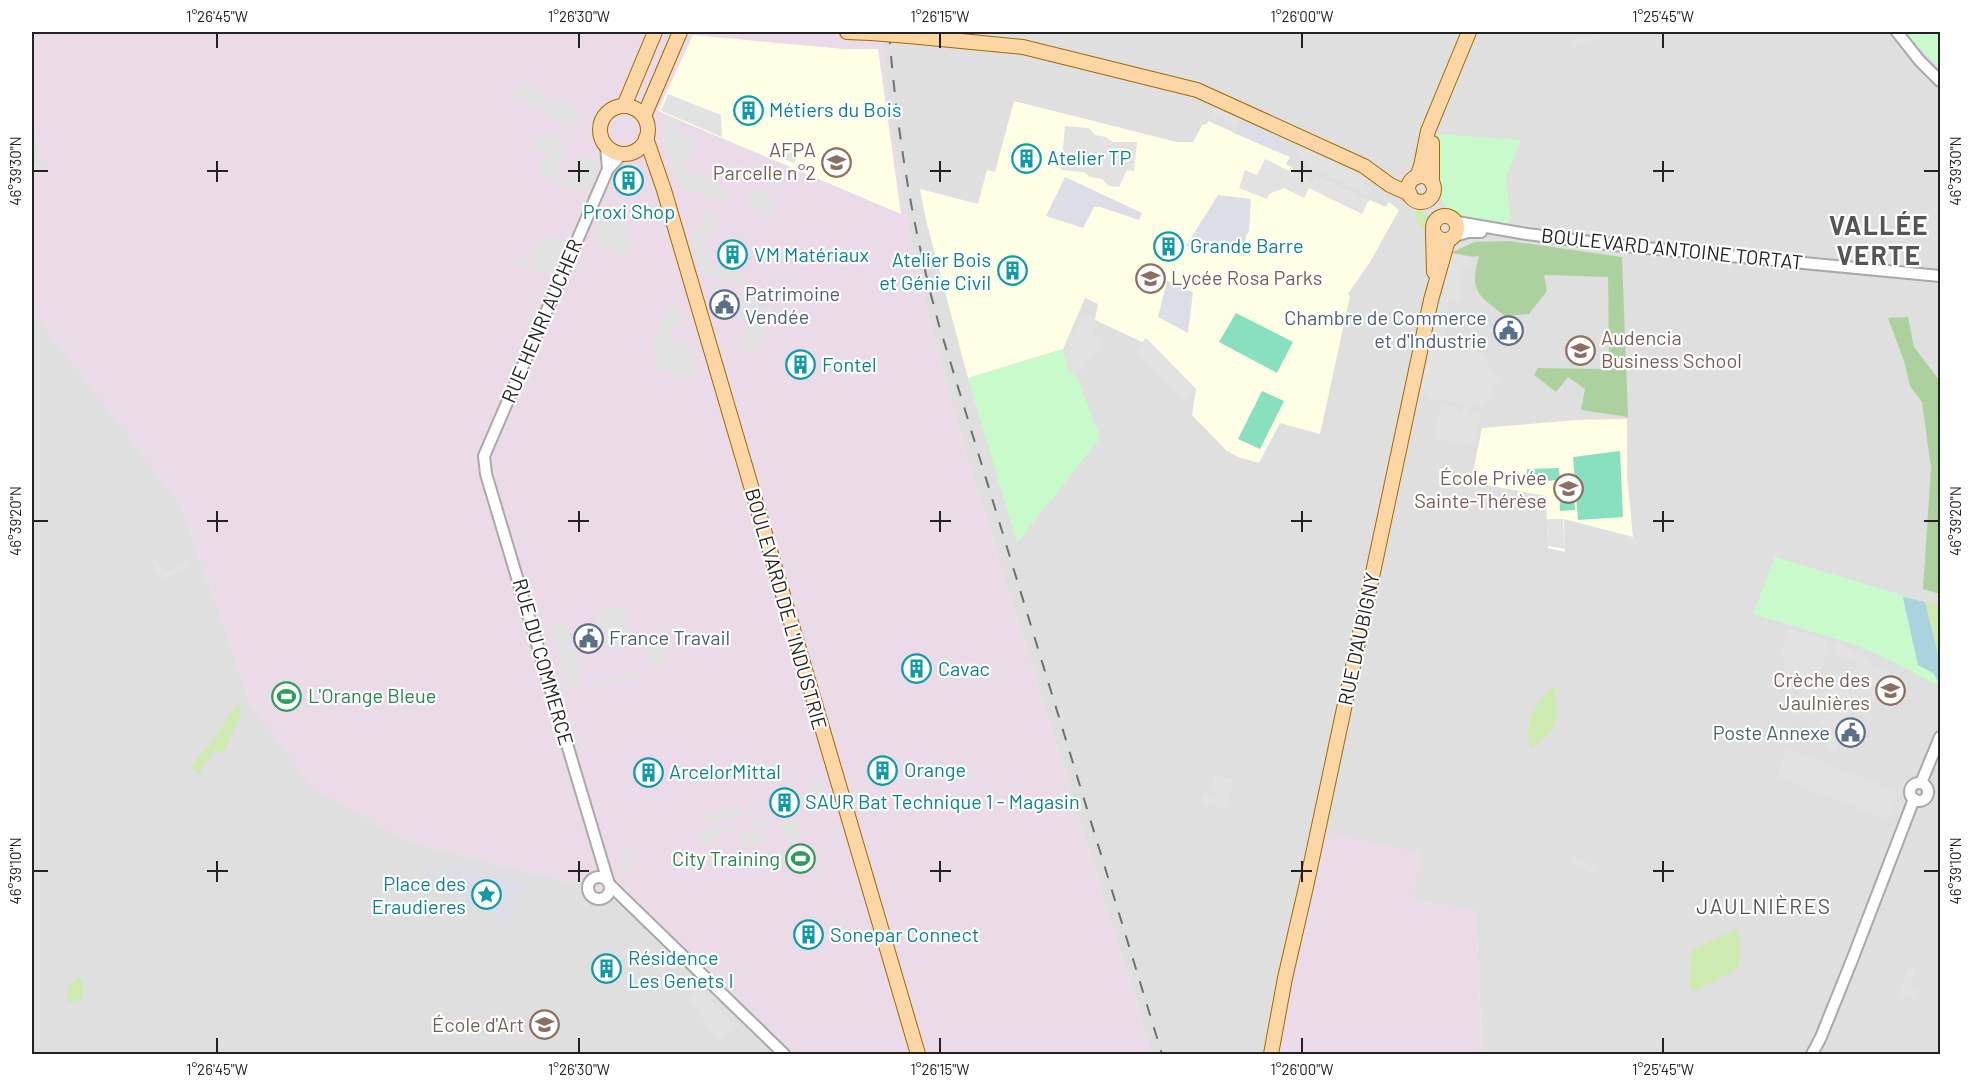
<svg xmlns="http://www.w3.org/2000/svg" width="1972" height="1086" font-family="Barlow,sans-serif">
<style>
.residential{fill:#e0dfdf}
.industrial{fill:#ebdbe8}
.education{fill:#ffffe5}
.grass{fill:#cdebb0}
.forest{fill:#add19e}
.park{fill:#c8facc}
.pitch{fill:#88e0be}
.parking{fill:#e2e2e2}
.plaza{fill:#dddde8}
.water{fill:#aad3df}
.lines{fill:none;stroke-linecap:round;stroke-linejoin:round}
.minor-casing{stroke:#a9a9a9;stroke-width:14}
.major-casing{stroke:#a06b00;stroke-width:16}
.minor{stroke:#fff;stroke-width:10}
.major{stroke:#fcd6a4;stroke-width:14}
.rail{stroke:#707070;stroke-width:2;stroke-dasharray:12 12;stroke-linecap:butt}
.major-bridge-casing{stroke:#a06b00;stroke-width:16;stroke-linecap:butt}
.major-bridge{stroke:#fcd6a4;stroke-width:14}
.ticks{fill:none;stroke:#222;stroke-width:2}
.labels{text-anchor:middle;stroke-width:4.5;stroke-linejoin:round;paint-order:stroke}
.culture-label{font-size:20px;fill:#0d838f;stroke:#fff;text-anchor:start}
.education-label{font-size:20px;fill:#785e54;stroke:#fff;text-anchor:end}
.street-label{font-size:20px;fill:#222;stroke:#fff}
.service-label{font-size:20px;fill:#4e5e75;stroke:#fff;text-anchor:start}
.leisure-label{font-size:20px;fill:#27864d;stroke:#fff;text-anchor:start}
.neighbourhood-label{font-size:21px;letter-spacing:1.5px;fill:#555;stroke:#fff}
.district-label{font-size:26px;font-weight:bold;letter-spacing:1.5px;fill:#555;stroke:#fff}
.neatline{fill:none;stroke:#222;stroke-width:2}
.ticks-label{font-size:15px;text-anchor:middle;fill:#222}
</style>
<rect width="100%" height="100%" fill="#f2efe9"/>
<g class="residential">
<path d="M882 32H1905L1940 68V1054H1482L1476 910 1413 901 1419 853 1312 830 1263 1054H1152L963 444 933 332 908 226 891 126Z"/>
<path d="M32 129 34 130 44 165 32 168Z"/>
<path d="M32 309 182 506 251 705 406 841 601 890 644 914 786 1054H32Z"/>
</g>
<g class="industrial">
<path d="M32 32H882L891 126 908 226 933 332 963 444 1152 1054H786L644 914 601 890 406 841 313 789 251 705 182 506 32 309V168L44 165 34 130 32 129Z"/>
<path d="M1312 829 1420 853 1413 901 1476 910 1482 1054H1263Z"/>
</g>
<g class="education">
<path d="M693 35 843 49H878L901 214 658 111Z"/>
<path d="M1014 101 1177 142H1193L1202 125 1207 124 1208 121 1290 157 1286 164 1293 168 1292 172 1313 183 1316 177 1368 202 1370 200 1386 207 1389 202 1399 210 1370 262 1348 294 1350 296 1320 434 1280 423 1259 463 1238 457 1226 450 1192 415 1196 389 1146 338 1142 342 1095 320 1098 304 1085 298 1063 349 968 378 926 220 920 189 978 204 987 170 995 172Z"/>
<path d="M1627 419V477L1633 537 1564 519 1565 552 1548 548 1546 496 1471 482 1482 428 1577 420Z"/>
</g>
<g class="grass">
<path d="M1417 209 1422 210 1427 217 1428 229 1426 230 1416 221V214L1413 212Z"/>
<path d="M1925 602 1940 605V662Z"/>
<path d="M1553 688 1555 689C1558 719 1558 732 1531 748 1521 728 1536 700 1553 688Z"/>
<path d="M237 704 242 712 223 753 215 749 201 770V775L190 767 215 738Z"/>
<path d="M1737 929 1740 940 1739 968 1693 991 1689 985 1692 950Z"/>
<path d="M77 978 83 979V999L69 1003 66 1001 69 985Z"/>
</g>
<g class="forest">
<path d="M1509 241 1622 257 1628 417 1581 410 1585 389 1568 377 1556 392 1534 375 1538 368 1606 369 1609 355 1608 277 1544 275 1547 291 1529 314 1505 316C1478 295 1469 292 1479 256L1462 258 1451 253 1474 242Z"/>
<path d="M1908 317 1914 347 1939 380 1940 594 1923 589 1931 468 1922 402 1910 386 1904 361 1888 318Z"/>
</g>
<g class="park">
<path d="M1905 32H1940V68Z"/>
<path d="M1435 134 1521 140 1506 178 1510 216 1507 224C1493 223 1474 224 1461 218 1429 203 1435 164 1435 134Z"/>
<path d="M1063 349 1069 370 1077 376 1100 438 1017 543 968 378Z"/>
<path d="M1775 557 1925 602 1940 662V685L1939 686 1890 660 1852 644 1753 614Z"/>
</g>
<g class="pitch">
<path d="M1236 313 1293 342 1277 373 1219 342Z"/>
<path d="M1262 391 1284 401 1260 449 1238 439Z"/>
<path d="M1620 451 1623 517 1578 520 1573 457Z"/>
<path d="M1559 468 1560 480 1527 482V469Z"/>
<path d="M1573 481 1575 510 1560 511 1559 482Z"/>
</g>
<g class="parking">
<path d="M1591 32H1607L1571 50 1567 43Z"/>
<path d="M523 84 548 96 545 100 552 104 555 98 580 109 574 128 540 112 542 108 540 105 536 110 528 106 530 101 523 99 521 104 516 101 517 90Z"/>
<path d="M668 94 721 115 722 137 661 111Z"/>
<path d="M1215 106 1240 117 1237 126 1213 115Z"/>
<path d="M668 116 679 120 675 130 696 140 684 169 730 190 732 194 729 200 722 202 681 188 675 172 672 170 661 129 664 128 665 121Z"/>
<path d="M1065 126 1089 128 1095 135 1106 137 1113 142H1137L1134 171 1127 170 1119 187 1109 186 1102 179 1090 177 1084 172 1061 170Z"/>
<path d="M537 135 544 139 546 135 551 136 562 141 561 149 567 151 555 173 571 180 583 154 595 159 594 164 598 167 588 191 583 190 582 192 537 172 546 151 551 154 552 152 548 147H545L543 151 533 149Z"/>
<path d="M772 145 797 155 794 163 769 153Z"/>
<path d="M1304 148 1369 180 1361 184 1366 194 1309 166 1297 150Z"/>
<path d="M1265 159 1313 183 1316 177 1368 202 1362 214 1309 188 1304 198 1284 188 1269 194 1267 199 1239 188 1245 170 1257 175Z"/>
<path d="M754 187 766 192 765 195 777 200 770 217 746 205Z"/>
<path d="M601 208 625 217 633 245 625 257 599 245 593 228Z"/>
<path d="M706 211 718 217V222L712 236 704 233 702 235 710 263 748 278 744 287 718 276 702 273 690 231 697 230Z"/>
<path d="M550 236 566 243 564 255 553 279 516 262 519 257 529 261 537 244 544 246Z"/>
<path d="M1451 253 1473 257 1471 266H1460L1459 277 1465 289 1461 295 1462 300 1452 302 1444 313 1448 346 1455 351 1468 353 1472 348 1490 363 1487 367 1498 375 1496 379 1500 382 1482 405 1474 403 1466 414H1468L1473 409 1482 412 1475 448 1432 438 1442 403 1458 407 1457 412 1459 413 1465 405 1427 397 1428 391 1421 390Z"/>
<path d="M714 284 774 310 755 355 746 352 742 338 749 323 736 317 734 311 738 300 735 305 732 302 727 303 726 301 714 296 711 288Z"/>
<path d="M669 305H678L684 325 672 328 670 343 688 341 698 375 685 378 668 372 658 371V361L651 353 652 349 651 347Z"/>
<path d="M1088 314 1095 316V337L1102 348 1077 376 1069 370 1065 355 1072 349 1068 344 1072 338 1080 322 1077 317Z"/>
<path d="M1146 338 1194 387 1182 400 1133 353Z"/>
<path d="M1547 519H1563L1565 549 1548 546Z"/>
<path d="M155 559 166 571H171L186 563 188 567 167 578 161 577 151 562Z"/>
<path d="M623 605 634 642 607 650 596 613Z"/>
<path d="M567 621 578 658 576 659 583 685 567 690 550 627Z"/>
<path d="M1791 629 1826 639 1828 652 1805 712 1794 707 1800 692 1791 684 1784 666 1782 647Z"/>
<path d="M659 634 668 664 651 668 643 639Z"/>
<path d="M1840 641 1868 661 1898 676 1896 684 1882 691 1878 700 1852 711 1837 752 1824 748 1831 732 1828 726 1820 724 1824 715 1827 716 1829 711 1832 710 1830 702 1822 699 1824 690 1834 689 1832 677 1835 672 1846 676 1849 671 1853 672 1857 663 1830 654Z"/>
<path d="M640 670 646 671 645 674 591 690 586 689 587 686Z"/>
<path d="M1788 748 1897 791 1886 820 1776 777Z"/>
<path d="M816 776 824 801 818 803 810 778Z"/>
<path d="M1215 776 1233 779 1228 809 1209 806 1201 799 1204 793 1216 800V793L1211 792Z"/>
<path d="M751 801 757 821 769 818 770 823 754 828 746 803Z"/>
<path d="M740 806 743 817 713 825 711 820 707 821 705 816Z"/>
<path d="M798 819 802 835 789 840 785 839 780 825Z"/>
<path d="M736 824 738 830 712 838 715 841V844H702L698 831 710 832Z"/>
<path d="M742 830 752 833 760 831 764 841 744 848 739 835Z"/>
<path d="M629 846 635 866 621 872 617 857 622 847Z"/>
<path d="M1572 854 1595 867 1592 873 1568 860Z"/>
<path d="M1908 968 1915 972 1910 987 1919 991 1915 1000 1901 995V988Z"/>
<path d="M701 989 734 1027 720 1039 687 1001Z"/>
</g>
<g class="plaza">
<path d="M1252 119 1278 131 1287 149 1285 155 1234 133 1237 126Z"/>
<path d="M1065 177 1142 213 1139 220 1100 207H1094L1083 228 1046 216Z"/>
<path d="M1218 195 1251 199 1249 232 1246 235 1245 245 1248 246 1247 256 1186 246Z"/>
<path d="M1167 281 1193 292 1188 333 1158 317Z"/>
<path d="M448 864 509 880 533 887V889L518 894 517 907 510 909 511 916 509 925 425 879 426 869 438 870 440 872Z"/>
</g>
<path class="water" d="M1904 597 1925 602 1940 662V684L1933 673 1918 665 1903 598Z"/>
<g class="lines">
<defs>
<g id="minor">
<path d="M1897 32 1919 60 1940 81"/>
<path d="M606 146 608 169"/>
<path d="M1457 222 1527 234 1614 245 1940 276"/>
<path d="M1455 236 1468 232H1481"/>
<path d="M1921 783 1940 737"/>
<circle cx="1919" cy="792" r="9"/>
<circle cx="599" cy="888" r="11"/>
<path d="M608 881 486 474 484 456 608 169 623 153"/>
<path d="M610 885 784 1054"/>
<path d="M1812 1054 1821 1037 1852 960 1914 799"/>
</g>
<g id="major">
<path d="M847 32 871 33"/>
<path d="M909 36 1023 47 1197 90 1364 166 1390 185 1410 194"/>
<path d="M624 106 655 32"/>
<circle cx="624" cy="130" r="24"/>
<path d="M644 116 680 32"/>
<path d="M646 138 664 190 918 1054"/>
<path d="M1432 143V183"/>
<circle cx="1421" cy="189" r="13"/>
<path d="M1417 177 1421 166 1428 131 1469 32"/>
<circle cx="1445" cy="228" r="12"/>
<path d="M1433 232 1434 272"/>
<path d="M1271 1054 1285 978 1306 887 1431 300 1448 240"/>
</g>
</defs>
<use href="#minor" class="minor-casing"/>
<use href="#major" class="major-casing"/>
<use href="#minor" class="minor"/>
<use href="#major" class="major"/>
<path class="rail" d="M889 32C897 133 912 227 939 325L1162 1054"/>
<defs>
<path id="major-bridge" d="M871 33 909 36"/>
</defs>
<use href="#major-bridge" class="major-bridge-casing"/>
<use href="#major-bridge" class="major-bridge"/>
</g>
<path class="ticks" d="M217 33V48M579 33V48M940 33V48M1302 33V48M1663 33V48M217 161V182M579 161V182M940 161V182M1302 161V182M1663 161V182M33 171H48M207 171H228M568 171H589M930 171H951M1291 171H1312M1653 171H1674M1924 171H1939M217 511V532M579 511V532M940 511V532M1302 511V532M1663 511V532M33 521H48M207 521H228M568 521H589M930 521H951M1291 521H1312M1653 521H1674M1924 521H1939M217 861V882M579 861V882M940 861V882M1302 861V882M1663 861V882M33 871H48M207 871H228M568 871H589M930 871H951M1291 871H1312M1653 871H1674M1924 871H1939M217 1038V1053M579 1038V1053M940 1038V1053M1302 1038V1053M1663 1038V1053"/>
<defs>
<symbol id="building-ring" viewBox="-11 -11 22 22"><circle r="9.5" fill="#fff" stroke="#0f9aa8" stroke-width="1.5"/><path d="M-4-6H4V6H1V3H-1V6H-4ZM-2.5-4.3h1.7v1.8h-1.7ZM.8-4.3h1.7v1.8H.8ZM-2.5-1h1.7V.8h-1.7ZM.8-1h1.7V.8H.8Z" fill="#0f9aa8"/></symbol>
<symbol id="school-ring" viewBox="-11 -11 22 22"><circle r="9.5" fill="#fff" stroke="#8d6e63" stroke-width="1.5"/><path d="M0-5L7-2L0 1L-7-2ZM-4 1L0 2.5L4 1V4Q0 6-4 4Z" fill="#8d6e63"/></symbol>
<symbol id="civic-ring" viewBox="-11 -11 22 22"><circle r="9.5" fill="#fff" stroke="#5c6f8a" stroke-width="1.5"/><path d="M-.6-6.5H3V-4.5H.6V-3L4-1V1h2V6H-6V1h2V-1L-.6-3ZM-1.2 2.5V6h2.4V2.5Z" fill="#5c6f8a"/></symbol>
<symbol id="university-ring" viewBox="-11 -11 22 22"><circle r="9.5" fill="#fff" stroke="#8d6e63" stroke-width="1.5"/><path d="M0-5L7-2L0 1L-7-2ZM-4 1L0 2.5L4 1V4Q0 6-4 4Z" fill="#8d6e63"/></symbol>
<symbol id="stadium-ring" viewBox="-11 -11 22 22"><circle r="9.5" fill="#fff" stroke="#2e9e5b" stroke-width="1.5"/><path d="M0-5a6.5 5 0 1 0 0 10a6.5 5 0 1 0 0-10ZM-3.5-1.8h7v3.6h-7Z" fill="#2e9e5b"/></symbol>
<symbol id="sight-ring" viewBox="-11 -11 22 22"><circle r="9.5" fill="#fff" stroke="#0f9aa8" stroke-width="1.5"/><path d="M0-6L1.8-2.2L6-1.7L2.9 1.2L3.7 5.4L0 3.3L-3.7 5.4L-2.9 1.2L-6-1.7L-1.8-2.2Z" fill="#0f9aa8"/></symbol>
</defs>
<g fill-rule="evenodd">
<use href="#building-ring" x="732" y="94" width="33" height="33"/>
<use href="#building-ring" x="1010" y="142" width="33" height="33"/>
<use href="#school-ring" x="820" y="146" width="33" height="33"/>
<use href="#building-ring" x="612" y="164" width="33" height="33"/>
<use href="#building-ring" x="1152" y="230" width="33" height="33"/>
<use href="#building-ring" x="716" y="238" width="33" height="33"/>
<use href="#building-ring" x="996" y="254" width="33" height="33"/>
<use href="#school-ring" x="1134" y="262" width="33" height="33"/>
<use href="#civic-ring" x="708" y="288" width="33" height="33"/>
<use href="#civic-ring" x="1492" y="314" width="33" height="33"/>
<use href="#university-ring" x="1564" y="334" width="33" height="33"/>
<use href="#building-ring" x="784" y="348" width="33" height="33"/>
<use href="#school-ring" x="1552" y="472" width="33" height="33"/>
<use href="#civic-ring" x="572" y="622" width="33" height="33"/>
<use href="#building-ring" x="900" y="652" width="33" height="33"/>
<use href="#school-ring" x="1874" y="674" width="33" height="33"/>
<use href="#stadium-ring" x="270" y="680" width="33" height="33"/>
<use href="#civic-ring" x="1834" y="716" width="33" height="33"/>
<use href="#building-ring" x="866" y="754" width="33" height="33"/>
<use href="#building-ring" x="632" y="756" width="33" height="33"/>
<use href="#building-ring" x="768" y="786" width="33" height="33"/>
<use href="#stadium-ring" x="784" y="842" width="33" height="33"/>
<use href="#sight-ring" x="470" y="878" width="33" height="33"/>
<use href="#building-ring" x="792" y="918" width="33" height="33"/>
<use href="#building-ring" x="590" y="952" width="33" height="33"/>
<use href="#school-ring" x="528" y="1008" width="33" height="33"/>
</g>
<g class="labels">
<g class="culture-label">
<text x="769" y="117">Métiers du Bois</text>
<text x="1047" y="165">Atelier TP</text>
<text x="629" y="219" text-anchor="middle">Proxi Shop</text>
<text x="1190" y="253">Grande Barre</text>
<text x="754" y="262">VM Matériaux</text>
<text x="991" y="267" text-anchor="end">Atelier Bois<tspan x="991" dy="23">et Génie Civil</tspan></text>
<text x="822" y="372">Fontel</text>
<text x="938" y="676">Cavac</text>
<text x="904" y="777">Orange</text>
<text x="669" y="779">ArcelorMittal</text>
<text x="805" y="809">SAUR Bat Technique 1 - Magasin</text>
<text x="466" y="891" text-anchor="end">Place des<tspan x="466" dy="23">Eraudieres</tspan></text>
<text x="830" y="942">Sonepar Connect</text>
<text x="628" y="965">Résidence<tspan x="628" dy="23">Les Genets I</tspan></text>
</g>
<g class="education-label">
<text x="816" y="157">AFPA<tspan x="816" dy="23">Parcelle n°2</tspan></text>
<text x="1171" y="285" text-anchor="start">Lycée Rosa Parks</text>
<text x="1601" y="345" text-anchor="start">Audencia<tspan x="1601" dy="23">Business School</tspan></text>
<text x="1547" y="485">École Privée<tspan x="1547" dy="23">Sainte-Thérèse</tspan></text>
<text x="1870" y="687">Crèche des<tspan x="1870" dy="23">Jaulnières</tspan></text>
<text x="524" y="1032">École d'Art</text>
</g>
<g class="street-label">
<text transform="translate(1672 249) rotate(6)" y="7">BOULEVARD ANTOINE TORTAT</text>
<text transform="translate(542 321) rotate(-67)" y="7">RUE HENRI AUCHER</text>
<text transform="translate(786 609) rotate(74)" y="7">BOULEVARD DE L'INDUSTRIE</text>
<text transform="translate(1359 639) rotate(-78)" y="7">RUE D'AUBIGNY</text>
<text transform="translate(543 662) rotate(74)" y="7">RUE DU COMMERCE</text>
</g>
<g class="service-label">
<text x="745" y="301">Patrimoine<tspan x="745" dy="23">Vendée</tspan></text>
<text x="1487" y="325" text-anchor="end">Chambre de Commerce<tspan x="1487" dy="23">et d'Industrie</tspan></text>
<text x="609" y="645">France Travail</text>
<text x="1830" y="740" text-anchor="end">Poste Annexe</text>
</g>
<g class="leisure-label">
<text x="308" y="703">L'Orange Bleue</text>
<text x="780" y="866" text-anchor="end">City Training</text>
</g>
<g class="neighbourhood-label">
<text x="1764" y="914">JAULNIÈRES</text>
</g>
<g class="district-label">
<text x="1879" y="235">VALLÉE<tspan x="1879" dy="30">VERTE</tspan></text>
</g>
</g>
<rect width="1972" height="1086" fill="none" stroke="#ffffff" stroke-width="66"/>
<rect x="33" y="33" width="1906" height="1020" class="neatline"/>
<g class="ticks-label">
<text x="217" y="22">1°26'45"W</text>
<text x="579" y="22">1°26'30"W</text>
<text x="940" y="22">1°26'15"W</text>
<text x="1302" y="22">1°26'00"W</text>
<text x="1663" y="22">1°25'45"W</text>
<text transform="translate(16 171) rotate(-90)" y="5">46°39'30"N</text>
<text transform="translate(1956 171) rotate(-90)" y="5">46°39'30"N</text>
<text transform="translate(16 521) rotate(-90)" y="5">46°39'20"N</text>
<text transform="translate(1956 521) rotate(-90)" y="5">46°39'20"N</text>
<text transform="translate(16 871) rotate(-90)" y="5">46°39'10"N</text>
<text transform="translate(1956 871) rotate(-90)" y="5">46°39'10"N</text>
<text x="217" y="1075">1°26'45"W</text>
<text x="579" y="1075">1°26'30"W</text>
<text x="940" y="1075">1°26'15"W</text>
<text x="1302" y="1075">1°26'00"W</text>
<text x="1663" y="1075">1°25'45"W</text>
</g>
</svg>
